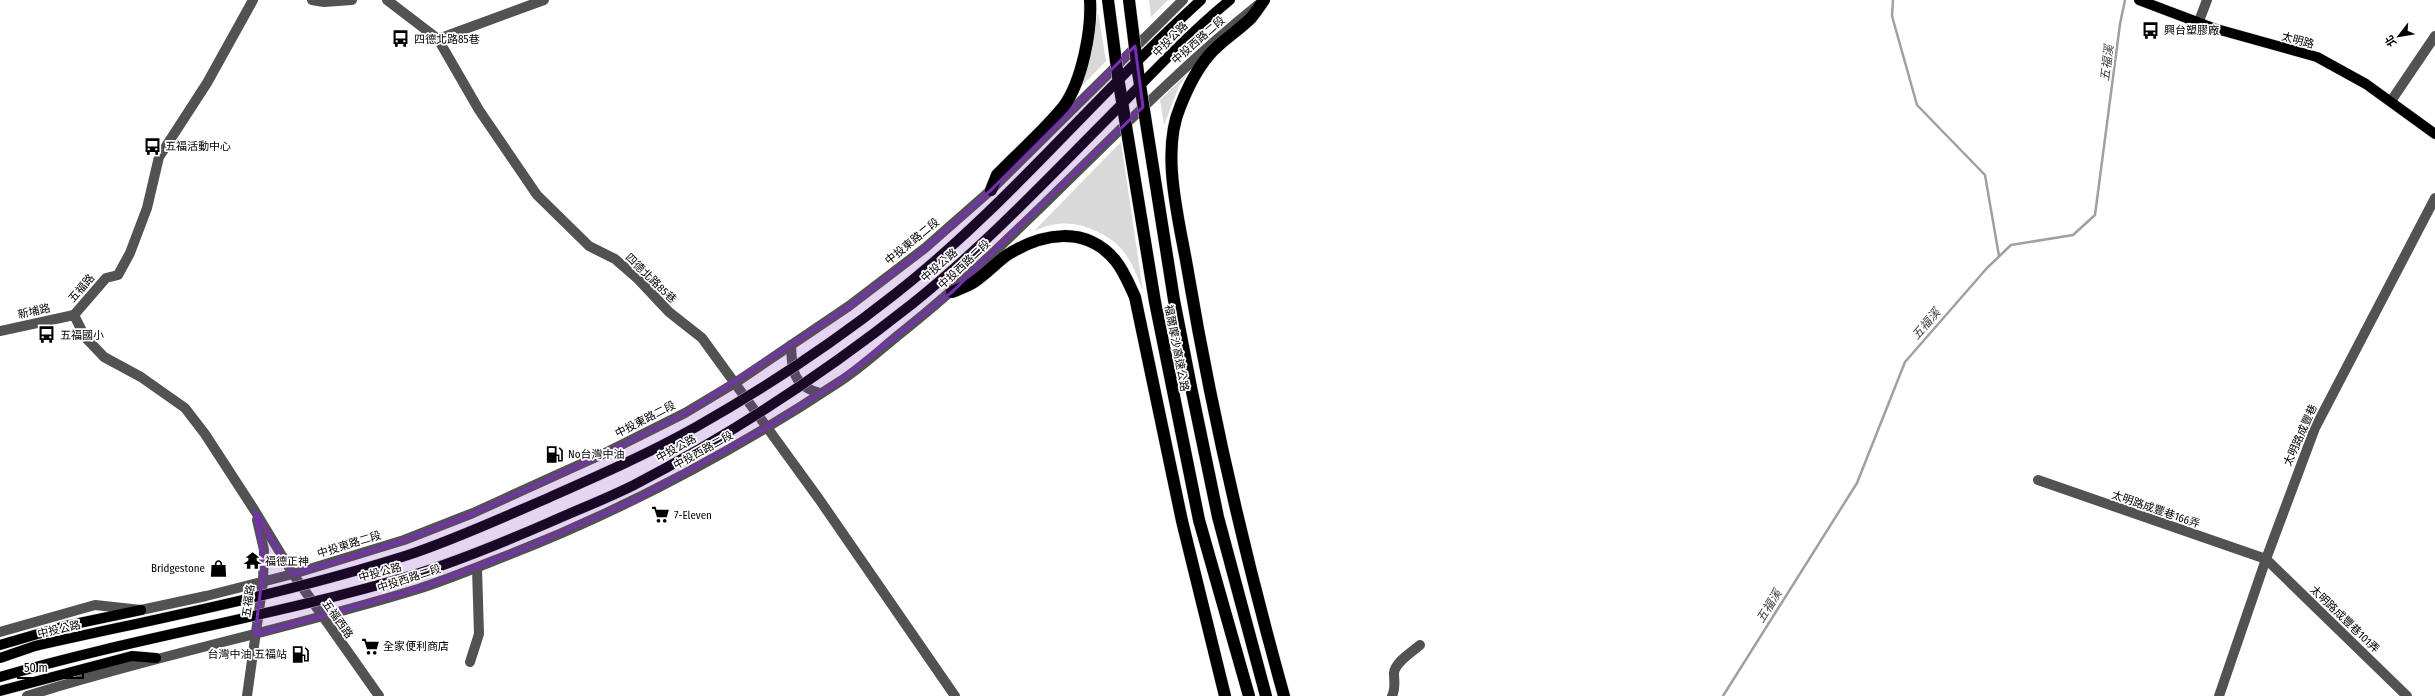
<svg xmlns="http://www.w3.org/2000/svg" width="2435" height="696" font-family="'Fira Sans Condensed','Noto Sans TC',sans-serif">
<style>
.green{fill:#d9d9d9}
.lines{fill:none;stroke-linecap:round;stroke-linejoin:round}
.stream{stroke:#a0a0a0;stroke-width:2.5}
.major-casing{stroke:#dbdbdb;stroke-width:11}
.highway-casing{stroke:#dbdbdb;stroke-width:13}
.minor{stroke:#525252;stroke-width:10}
.major{stroke:#000;stroke-width:10}
.highway{stroke:#000;stroke-width:12}
.major-bridge-casing{stroke:#dbdbdb;stroke-width:11;stroke-linecap:butt}
.highway-bridge-casing{stroke:#dbdbdb;stroke-width:13;stroke-linecap:butt}
.major-bridge{stroke:#000;stroke-width:10}
.highway-bridge{stroke:#000;stroke-width:12}
.marked{fill:#7b2cbf;fill-opacity:0.2;stroke:#7b2cbf;stroke-width:3;stroke-linejoin:round}
.labels{text-anchor:middle;stroke-width:3.5;stroke-linejoin:round;paint-order:stroke}
.poi-label{font-size:11px;fill:#000;stroke:#fff;text-anchor:start}
.street-label{font-size:11px;fill:#000;stroke:#fff}
.water-label{font-size:12px;font-style:italic;fill:#414141;stroke:#fff}
</style>
<rect width="100%" height="100%" fill="#fff"/>
<g class="green">
<path d="M1149 0H1168L1151 17Z"/>
<path d="M1098 12 1106 61 1079 89 1092 50Z"/>
<path d="M1188 73 1179 86 1164 125 1160 100Z"/>
<path d="M1121 142 1143 291C1138 279 1134 266 1126 255 1113 235 1081 221 1058 224 1050 224 1041 228 1034 231Z"/>
</g>
<g class="lines">
<g class="stream">
<path d="M1893 0 1892 16 1917 105 1985 175 1999 256"/>
<path d="M1723 696 1857 483 1905 362 1987 268 2011 245 2073 235 2095 215 2120 24 2125 0"/>
</g>
<defs>
<g id="major">
<path d="M2139 0 2213 28 2317 57 2366 84 2435 134"/>
<path d="M0 645 65 626 141 610"/>
<path d="M0 691 132 656 156 658"/>
</g>
<g id="highway">
<path d="M1264 0C1260 6 1256 12 1251 18 1238 31 1221 41 1209 55 1197 69 1187 89 1180 107 1160 154 1180 223 1188 272 1212 415 1245 556 1284 696"/>
<path d="M991 190 997 175C1018 153 1045 130 1064 106 1082 81 1092 30 1090 0"/>
<path d="M952 292C959 289 968 286 974 282 986 274 996 263 1007 255 1042 233 1085 225 1115 260 1124 271 1129 284 1135 297L1182 521 1225 696"/>
</g>
</defs>
<use href="#major" class="major-casing"/>
<use href="#highway" class="highway-casing"/>
<g class="minor">
<path d="M312 0 324 2 352 0"/>
<path d="M387 0 438 39 544 0"/>
<path d="M2199 21 2207 0"/>
<path d="M438 39 479 110 537 195 589 246 615 259 638 279 669 312 702 338 819 499 955 696"/>
<path d="M2391 101 2435 36"/>
<path d="M74 315 85 337 104 357 141 377 185 408 205 434 255 511 293 574 379 696"/>
<path d="M74 315 106 278 118 275 130 253 147 208 159 157 207 83 253 0"/>
<path d="M0 331 74 315"/>
<path d="M791 345C792 371 793 386 820 393"/>
<path d="M2038 480 2266 559 2407 696"/>
<path d="M0 632 95 605 141 610 206 596 293 574 404 540 473 513 605 453 685 413 735 383 849 306 925 248 991 190 1183 0"/>
<path d="M470 662 479 634 477 568"/>
<path d="M27 696C156 655 289 629 418 589 443 581 468 571 493 561 614 515 730 454 839 382 861 368 881 349 901 333 1028 232 1132 106 1258 5"/>
<path d="M247 696 263 582 264 550 257 520"/>
<path d="M1392 696C1396 688 1394 682 1394 673 1395 662 1412 652 1420 645"/>
<path d="M2219 696 2266 559 2315 428 2435 198"/>
</g>
<use href="#major" class="major"/>
<use href="#highway" class="highway"/>
<defs>
<g id="major-bridge">
<path d="M0 658 35 646C160 618 286 594 408 555 453 540 497 520 541 501 593 478 646 455 696 427 765 388 833 343 895 294 1007 206 1096 95 1201 0"/>
<path d="M0 677C136 637 277 616 413 575 459 561 504 542 548 523 577 510 606 499 634 485 732 434 825 373 912 304 987 244 1053 173 1121 105 1156 69 1191 32 1230 0"/>
</g>
<g id="highway-bridge">
<path d="M1108 0 1118 77 1155 302 1173 391 1199 520 1249 696"/>
<path d="M1129 0 1138 72 1174 300 1191 387 1218 517 1266 696"/>
</g>
</defs>
<use href="#major-bridge" class="major-bridge-casing"/>
<use href="#highway-bridge" class="highway-bridge-casing"/>
<use href="#major-bridge" class="major-bridge"/>
<use href="#highway-bridge" class="highway-bridge"/>
</g>
<path class="marked" d="M1135 46 1143 107 952 292 840 381 768 427 636 500 524 549 422 588 255 635 264 562 255 511 293 574 404 540 473 513 605 453 685 413 849 306 925 248 991 190Z"/>
<defs>
<symbol id="bus-bare" viewBox="-9 -9 18 18"><path d="M-5-6H5V4H4V6H2V4H-2V6H-4V4H-5ZM-3.5-4V0h7V-4ZM-3.5 1.2v1.5H-2V1.2ZM2 1.2v1.5H3.5V1.2Z" fill="#000" stroke="#fff" stroke-width="2.5" paint-order="stroke"/></symbol>
<symbol id="fuel-bare" viewBox="-9 -9 18 18"><path d="M-5.5-6h7V0h2V4h1.3V-2.5L3-4.5l.8-.8L6-3V5H2.5V1h-1V6h-7ZM-4.2-4.7v3.2H.2V-4.7Z" fill="#000" stroke="#fff" stroke-width="2.5" paint-order="stroke"/></symbol>
<symbol id="supermarket-bare" viewBox="-9 -9 18 18"><path d="M-6-5.5h2.5l.6 2H6L4.5 2H-2.5L-4.4-4H-6ZM-1.5 3.2a1.3 1.3 0 1 0 .1 0ZM3 3.2a1.3 1.3 0 1 0 .1 0Z" fill="#000" stroke="#fff" stroke-width="2.5" paint-order="stroke"/></symbol>
<symbol id="temple-bare" viewBox="-9 -9 18 18"><path d="M0-6L5-2H3V0L6.5 2.5H4V6H1.5V3h-3V6H-4V2.5H-6.5L-3 0V-2H-5Z" fill="#000" stroke="#fff" stroke-width="2.5" paint-order="stroke"/></symbol>
<symbol id="shop-bare" viewBox="-9 -9 18 18"><path d="M-5-2.5h2.3a2.7 3.5 0 0 1 5.4 0H5L5.5 6h-11ZM-1.5-2.5h3a1.5 2.3 0 0 0-3 0Z" fill="#000" stroke="#fff" stroke-width="2.5" paint-order="stroke"/></symbol>
</defs>
<g fill-rule="evenodd">
<use href="#bus-bare" x="2138" y="18" width="25" height="25"/>
<use href="#bus-bare" x="388" y="26" width="25" height="25"/>
<use href="#bus-bare" x="140" y="134" width="25" height="25"/>
<use href="#bus-bare" x="34" y="322" width="25" height="25"/>
<use href="#fuel-bare" x="542" y="442" width="25" height="25"/>
<use href="#supermarket-bare" x="648" y="502" width="25" height="25"/>
<use href="#temple-bare" x="240" y="548" width="25" height="25"/>
<use href="#shop-bare" x="206" y="556" width="25" height="25"/>
<use href="#supermarket-bare" x="358" y="634" width="25" height="25"/>
<use href="#fuel-bare" x="288" y="642" width="25" height="25"/>
</g>
<g class="labels">
<g class="poi-label">
<text x="2164" y="34">興台塑膠廠</text>
<text x="414" y="43">四德北路85巷</text>
<text x="165" y="150">五福活動中心</text>
<text x="60" y="339">五福國小</text>
<text x="568" y="458">No台灣中油</text>
<text x="674" y="519">7-Eleven</text>
<text x="265" y="565">福德正神</text>
<text x="205" y="572" text-anchor="end">Bridgestone</text>
<text x="383" y="650">全家便利商店</text>
<text x="287" y="658" text-anchor="end">台灣中油 五福站</text>
</g>
<g class="street-label">
<text transform="translate(1170 39) rotate(-45)" y="4">中投公路</text>
<text transform="translate(1198 40) rotate(-41)" y="4">中投西路二段</text>
<text transform="translate(2298 40) rotate(15)" y="4">太明路</text>
<text transform="translate(912 241) rotate(-39)" y="4">中投東路二段</text>
<text transform="translate(964 264) rotate(-43)" y="4">中投西路二段</text>
<text transform="translate(939 265) rotate(-41)" y="4">中投公路</text>
<text transform="translate(651 278) rotate(44)" y="4">四德北路85巷</text>
<text transform="translate(81 288) rotate(-49)" y="4">五福路</text>
<text transform="translate(34 311) rotate(-13)" y="4">新埔路</text>
<text transform="translate(1177 348) rotate(79)" y="4">福爾摩沙高速公路</text>
<text transform="translate(645 419) rotate(-27)" y="4">中投東路二段</text>
<text transform="translate(2300 435) rotate(-66)" y="4">太明路成豐巷</text>
<text transform="translate(676 448) rotate(-29)" y="4">中投公路</text>
<text transform="translate(703 450) rotate(-29)" y="4">中投西路二段</text>
<text transform="translate(2156 509) rotate(19)" y="4">太明路成豐巷166弄</text>
<text transform="translate(349 544) rotate(-17)" y="4">中投東路二段</text>
<text transform="translate(380 572) rotate(-15)" y="4">中投公路</text>
<text transform="translate(409 578) rotate(-18)" y="4">中投西路二段</text>
<text transform="translate(248 601) rotate(-82)" y="4">五福路</text>
<text transform="translate(338 619) rotate(55)" y="4">五福西路</text>
<text transform="translate(2345 619) rotate(44)" y="4">太明路成豐巷101弄</text>
<text transform="translate(59 629) rotate(-13)" y="4">中投公路</text>
</g>
<g class="water-label">
<text transform="translate(2107 63) rotate(-82)" y="4">五福溪</text>
<text transform="translate(1926 324) rotate(-49)" y="4">五福溪</text>
<text transform="translate(1769 606) rotate(-58)" y="4">五福溪</text>
</g>
</g>
<g transform="translate(2399 36) rotate(239)" stroke="#ffffff" stroke-width="3" paint-order="stroke">
<path d="M0-3L7 15L0 10L-7 15Z" fill="#000000"/>
<text y="-6" font-size="11" font-weight="bold" text-anchor="middle" fill="#000000">北</text>
</g>
<path d="M18 672v6h65v-6" fill="none" stroke="#000000" stroke-width="2"/>
<text x="24" y="672" font-size="12" fill="#000000" stroke="#ffffff" stroke-width="3" paint-order="stroke">50 m</text>
</svg>
